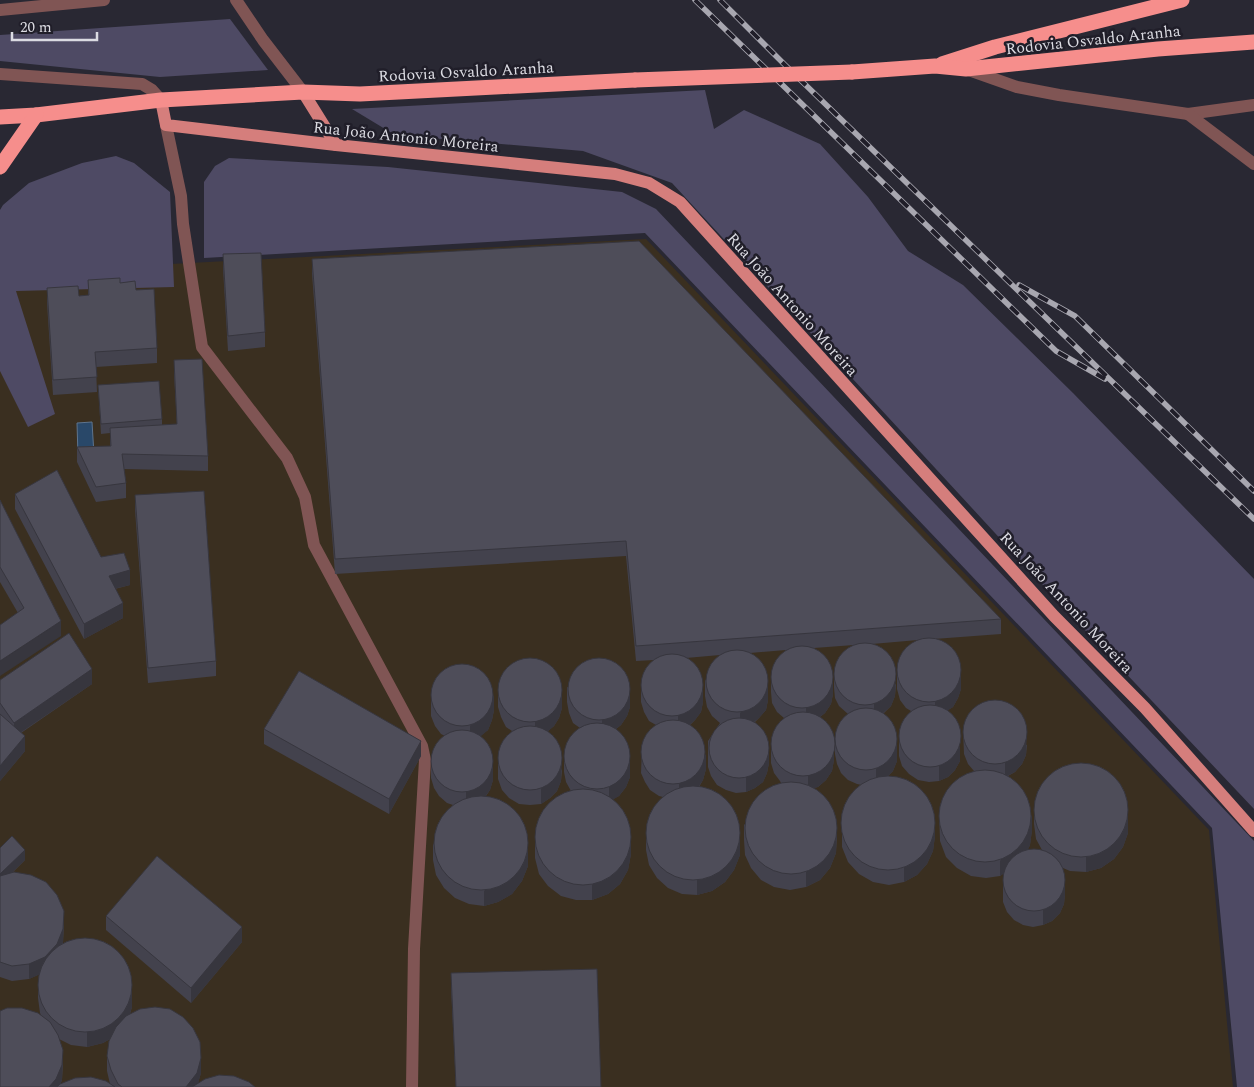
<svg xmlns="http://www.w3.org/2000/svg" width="1254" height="1087" font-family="Spectral,serif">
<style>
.industrial{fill:#3a2f20}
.green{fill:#4e4a64}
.water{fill:#294869;stroke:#5e748d}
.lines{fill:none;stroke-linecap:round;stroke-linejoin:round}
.minor{stroke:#805554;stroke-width:12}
.major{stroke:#d57e7c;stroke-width:12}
.highway{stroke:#f68e8c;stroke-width:15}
.rail-casing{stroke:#a8a7b0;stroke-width:5.5}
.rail{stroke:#201e29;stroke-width:4;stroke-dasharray:11;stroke-linecap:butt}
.highway-bridge{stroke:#f68e8c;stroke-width:15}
.wall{fill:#43424d;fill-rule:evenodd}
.shaded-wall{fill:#37363e}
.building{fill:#4e4d59;stroke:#37363e}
.labels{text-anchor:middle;stroke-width:5;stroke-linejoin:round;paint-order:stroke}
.street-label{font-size:16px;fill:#dbdbe2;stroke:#201e29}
</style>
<rect width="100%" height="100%" fill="#292833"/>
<path class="industrial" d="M646 239 1209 830 1233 1087H0V273Z"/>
<g class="green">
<path d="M230 19 268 70 160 77 0 61V35Z"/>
<path d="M705 90 714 129 744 110 820 144 868 197 908 251 963 285 1073 393 1254 579V809L1067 611 672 183 583 151 395 135 352 109Z"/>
<path d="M116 156 134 163 170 192 174 287 16 291 55 414 28 427 0 371V210L3 205 29 183 82 163Z"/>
<path d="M229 158 388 167 622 192 656 209 1254 841V1087H1237L1212 828 645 233 204 258V182L215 166Z"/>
</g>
<path class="water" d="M92 422 94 455 78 456 77 423Z"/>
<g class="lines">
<g class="minor">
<path d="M236 0 263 40 303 92"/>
<path d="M0 10 104 0"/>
<path d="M966 69 1017 87 1059 95 1188 114 1254 105"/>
<path d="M0 74 142 84 152 90 161 100"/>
<path d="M1188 114 1254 164"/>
<path d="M166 125 181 196 183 224 202 347 287 458 305 497 314 545 422 746 425 760 414 949 412 1087"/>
</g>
<g class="major">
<path d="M303 92 336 145"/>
<path d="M161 100 166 125 336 145 615 174 649 183 680 202 1054 616 1145 708 1254 831"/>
</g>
<g class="highway">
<path d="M942 64 995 47 1182 0"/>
<path d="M852 72 935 66 966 69 1158 49 1254 42"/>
<path d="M0 117 36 115 161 100 303 92 360 94 635 80"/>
<path d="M0 167 36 115"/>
</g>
<defs>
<g id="rail">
<path d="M695 0 1056 351 1105 379"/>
<path d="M720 0 785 65 1254 519"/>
<path d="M1019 285 1075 316 1254 491"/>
</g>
</defs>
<use href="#rail" class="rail-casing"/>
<use href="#rail" class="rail"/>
<path class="highway-bridge" d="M635 80 852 72"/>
</g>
<g class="wall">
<path d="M223 254 265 332V347L228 351 223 269Z"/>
<path d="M312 259 1001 619V634L934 639 961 689 958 698 953 707 948 710 960 761 955 770 948 777 939 781 929 782 918 780 909 774 902 766 899 756V730L911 711 906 708 900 700 897 689V674L918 640 872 644 896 685 895 696 891 706 883 714 897 751V761L893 771 888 776 935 836 933 851 927 864 917 875 904 882 889 885 873 882 859 874 848 862 842 847V816L862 785 857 784 848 780 841 773 837 764 835 754V739L848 714 839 706 835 698 834 688V673L854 645 814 648 833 694 831 704 825 713 820 717 834 760 832 771 826 780 818 787 814 788 837 837 836 853 830 868 820 880 806 887 790 890 774 887 761 880 751 868 745 855 744 840V825L781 783 780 781 774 773 771 763V748L784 718 777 712 772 703 771 692V677L786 650 750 653 768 700 766 710 759 718 755 722 769 763 767 773 763 782 755 788 746 792 736 793 726 790 717 785 711 776 708 767V741L720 723 712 716 707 707 705 696V681L720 655 686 658 703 702 701 712 695 720 690 725 706 769 703 780 699 787 740 855 734 870 725 882 712 891 697 895 682 894 668 888 657 878 649 865 646 850V835L663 797 659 796 650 790 645 782 641 773 642 748 656 725 649 721 644 712 641 702V687L654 660 636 661 626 556 335 574 312 274Z"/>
<path d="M88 280 120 283 136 290 157 348V363L96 367 97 392 53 395 47 303V288L79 296 88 295Z"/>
<path d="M174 360 208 456V471L124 469 126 483V498L96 502 77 462V447L110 446V433L101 434 98 385 162 419V425L177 424 174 375Z"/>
<path d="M15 494 101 557 130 585 115 589 123 618 84 639 15 509Z"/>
<path d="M135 495 216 661V676L148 683 135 510Z"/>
<path d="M0 500 61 636 18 613 0 582Z"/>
<path d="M0 680 92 684 21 733 25 751 0 781Z"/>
<path d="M567 687 630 707 627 716 621 725 616 729 630 777 626 787 619 796 613 799 631 854 628 870 620 884 608 894 592 900H576L561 896 548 886 539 874 535 858V843L571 791 566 782 564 772V757L580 728 573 723 569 713 567 702Z"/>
<path d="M431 691 494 710 492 720 488 730 480 736 493 780 490 790 486 796 528 866 522 881 512 894 498 902 484 906 469 904 455 898 444 888 436 875 433 860V845L453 805 447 803 439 796 434 788 431 778V763L445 736 441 734 435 726 431 716Z"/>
<path d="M498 692 562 708 559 718 554 726 548 731 562 771 561 781 557 791 550 798 541 804 530 805 519 804 509 798 502 790 498 779V753L512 731 506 727 501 717 498 707Z"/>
<path d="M264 729 421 756 389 814 264 744Z"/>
<path d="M963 729 1027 745 1026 755 1022 764 1015 772 1008 776 1032 830 1030 845 1027 851 1042 850 1036 839 1034 824V809L1128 833 1123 847 1114 859 1101 868 1086 872 1070 871 1063 868 1065 894 1064 904 1060 913 1052 921 1043 925 1033 927 1023 925 1014 920 1007 912 1003 902V877L1004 873 1000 876 986 878 971 876 957 868 946 857 940 841 939 810 974 771 968 764 964 754Z"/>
<path d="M0 848 25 860 12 873 64 926 63 943 132 1007 130 1014 201 1073 198 1083 255 1087H0L41 1015 40 1013 38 998V983L40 974 29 979 12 981 0 977ZM59 1039 71 1045 87 1047 103 1043 110 1039 107 1056V1071L110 1084 60 1085 62 1080 63 1065Z"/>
<path d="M106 916 242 942 191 1003 106 930Z"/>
<path d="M451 973 601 1087H456L451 988Z"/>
</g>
<g class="shaded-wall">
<path d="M130 570V585L109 590V576Z"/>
<path d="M123 603V618L84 639V624Z"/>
<path d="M61 621V636L0 676V661Z"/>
<path d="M92 669V684L14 737V723Z"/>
<path d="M896 670 895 696 891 706 883 713 874 718V703Z"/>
<path d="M961 674V689L958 698 953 707 944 713 935 717V702Z"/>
<path d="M833 679V694L831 704 825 713 817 719 806 723V708Z"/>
<path d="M768 685V700L766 710 759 718 750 725 740 728V713Z"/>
<path d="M703 687V702L701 712 695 720 687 727 678 730V715Z"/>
<path d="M630 692V707L627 716 621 725 612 732 602 735V720Z"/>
<path d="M562 693V708L559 718 554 726 546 733 535 737V722Z"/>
<path d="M494 695V710L492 720 488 730 480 737 470 741V726Z"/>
<path d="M1027 730 1026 755 1022 764 1015 772 1005 777V763Z"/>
<path d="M25 736V751L0 781V766Z"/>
<path d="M897 736V761L893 771 885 779 876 784V769Z"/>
<path d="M421 741V756L389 814V799Z"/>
<path d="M834 745V760L832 771 826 780 818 787 808 790V775Z"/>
<path d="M960 746V761L955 770 948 777 939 781V766Z"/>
<path d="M769 748V763L767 773 763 782 755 788 746 792V777Z"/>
<path d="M630 750V777L626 787 619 796 609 802V787Z"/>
<path d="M706 754V769L703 780 697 789 679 799V784Z"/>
<path d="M562 756 561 781 557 791 550 798 541 804V789Z"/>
<path d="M493 765V780L490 790 484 798 466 806V791Z"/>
<path d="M1032 815V830L1030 845 1024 858 1013 868 1000 876V861Z"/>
<path d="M1128 818V833L1123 847 1114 859 1101 868 1086 872V857Z"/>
<path d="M935 821V836L933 851 927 864 917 875 904 882V867Z"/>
<path d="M837 822 836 853 830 868 820 880 806 887V872Z"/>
<path d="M631 839V854L628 870 620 884 608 894 592 900V885Z"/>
<path d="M740 840V855L734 870 725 882 712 891 697 895V880Z"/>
<path d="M25 850V860L0 884V874Z"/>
<path d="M528 851V866L522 881 512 894 498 902 484 906V891Z"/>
<path d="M1065 879V894L1064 904 1060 913 1052 921 1043 925V910Z"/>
<path d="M64 911 63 944 45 972 29 979V964Z"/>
<path d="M242 927V942L191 1003V988Z"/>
<path d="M132 992V1007L127 1022 117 1035 103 1043 87 1047V1032Z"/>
<path d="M63 1050 62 1080 59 1087H49Z"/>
<path d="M201 1058V1073L197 1087H186Z"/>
</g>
<g class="building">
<path d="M639 241 1001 619 636 646 626 541 335 559 312 259Z"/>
<path d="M261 253 265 332 228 336 223 254Z"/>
<path d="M120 278V283L135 281 136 290 154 289 157 348 95 352 97 377 53 380 47 288 78 286 79 296 89 295 88 280Z"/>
<path d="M202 359 208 456 122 454 126 483 96 487 77 447 111 446 110 428 177 424 174 360Z"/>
<path d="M159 381 162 419 101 424 98 385Z"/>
<path d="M57 470 101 557 124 553 130 570 109 576 123 603 84 624 15 494Z"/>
<path d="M204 491 216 661 148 668 135 495Z"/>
<path d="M0 500 61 621 0 661V625L24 608 0 567Z"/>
<path d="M69 633 92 669 14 723 0 703V680Z"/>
<circle cx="929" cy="670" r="32"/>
<circle cx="865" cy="674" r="31"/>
<circle cx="802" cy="677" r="31"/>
<circle cx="737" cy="681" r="31"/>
<circle cx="672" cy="685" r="31"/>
<circle cx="599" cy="689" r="31"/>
<circle cx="530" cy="690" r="32"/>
<circle cx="462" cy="695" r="31"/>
<path d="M299 671 421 741 389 799 264 729Z"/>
<circle cx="995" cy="732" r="32"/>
<circle cx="930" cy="736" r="31"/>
<circle cx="866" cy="739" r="31"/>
<circle cx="803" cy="744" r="32"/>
<path d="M0 714 25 736 0 766Z"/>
<circle cx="739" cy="748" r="30"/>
<circle cx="673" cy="752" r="32"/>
<circle cx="597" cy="756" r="33"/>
<circle cx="530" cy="758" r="32"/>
<circle cx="462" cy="761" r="31"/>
<circle cx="1081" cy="810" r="47"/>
<circle cx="985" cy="816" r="46"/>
<circle cx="888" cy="823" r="47"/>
<circle cx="791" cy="828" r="46"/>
<circle cx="693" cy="833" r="47"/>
<circle cx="583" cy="837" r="48"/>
<circle cx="481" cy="843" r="47"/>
<path d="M12 836 25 850 0 874V848Z"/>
<circle cx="1034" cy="880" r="31"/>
<path d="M157 856 242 927 191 988 106 916Z"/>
<path d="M14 872 31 875 46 882 57 895 64 911 63 929 57 944 45 957 29 964 12 966 0 962V876Z"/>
<circle cx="85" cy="985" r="47"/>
<path d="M597 969 601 1087H456L451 973Z"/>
<path d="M155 1007 170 1009 183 1017 193 1028 200 1042 201 1058 197 1073 186 1087H122L118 1084 111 1070 107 1056 109 1041 116 1027 126 1016 140 1009Z"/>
<path d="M7 1008H22L38 1013 50 1022 58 1035 63 1050 62 1065 56 1079 49 1087H0V1011Z"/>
<path d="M219 1075 234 1076 249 1082 255 1087H192L205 1079Z"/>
<path d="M91 1077 106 1081 115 1087H57L60 1084 75 1078Z"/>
</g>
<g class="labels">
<g class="street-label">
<text transform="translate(1093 39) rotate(-6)" y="6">Rodovia Osvaldo Aranha</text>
<text transform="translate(466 71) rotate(-3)" y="6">Rodovia Osvaldo Aranha</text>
<text transform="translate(406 136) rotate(6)" y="6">Rua João Antonio Moreira</text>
<text transform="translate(793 304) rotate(48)" y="6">Rua João Antonio Moreira</text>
<text transform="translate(1067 602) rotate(47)" y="6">Rua João Antonio Moreira</text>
</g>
</g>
<path d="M12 32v8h85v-8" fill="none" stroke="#dbdbe2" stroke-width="2.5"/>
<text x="20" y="32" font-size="15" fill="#dbdbe2" stroke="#201e29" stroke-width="4" paint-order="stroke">20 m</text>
</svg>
